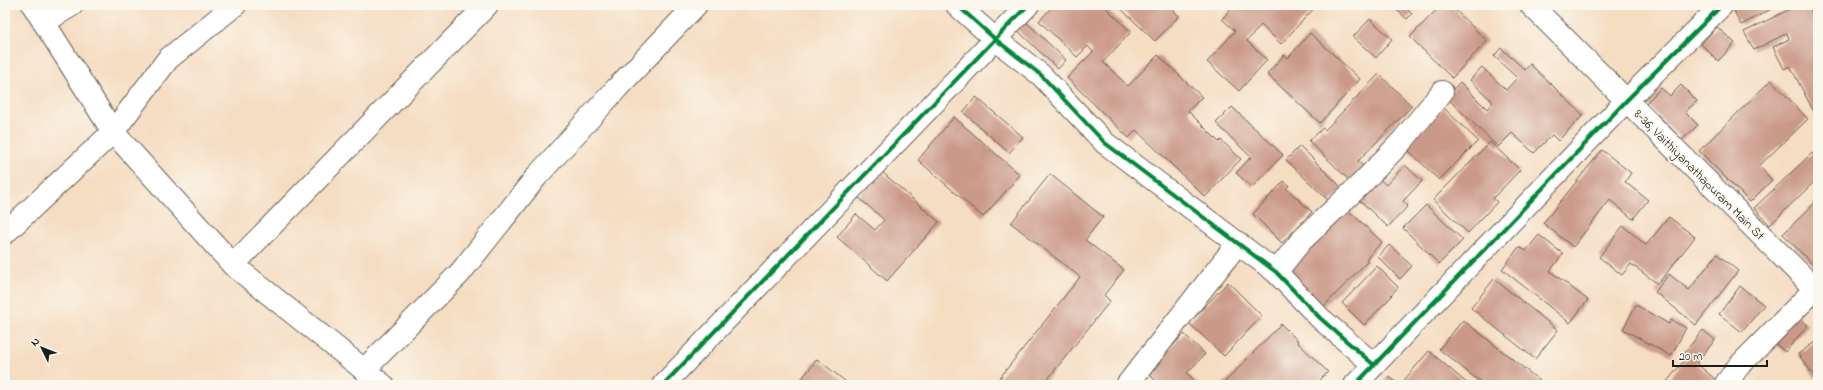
<svg xmlns="http://www.w3.org/2000/svg" width="1823" height="390" font-family="'Indie Flower',sans-serif">
<style>
.building{fill:#ca9988}
.lines{fill:none;stroke-linecap:round;stroke-linejoin:round}
.minor-casing{stroke:#686056;stroke-width:24}
.minor{stroke:#fff;stroke-width:22}
.cycleway-casing{stroke:#fbf7ec;stroke-width:6}
.cycleway{stroke:#00873e;stroke-width:4}
.labels{text-anchor:middle;stroke-width:4;stroke-linejoin:round;paint-order:stroke}
.street-label{font-size:13px;fill:#1c1c1c;stroke:#fbf7ec}
</style>
<rect width="100%" height="100%" fill="#fbf7ec"/>
<filter id="ink" filterUnits="userSpaceOnUse"><feTurbulence type="fractalNoise" baseFrequency=".025" numOctaves="2"/><feDisplacementMap in="SourceGraphic" scale="8" xChannelSelector="R" yChannelSelector="G"/><feConvolveMatrix kernelMatrix="1 2 1 2 8 2 1 2 1" color-interpolation-filters="sRGB"/></filter>
<filter id="wash" filterUnits="userSpaceOnUse"><feTurbulence type="fractalNoise" baseFrequency=".012" numOctaves="4" result="noise"/><feDisplacementMap in="SourceGraphic" scale="16" xChannelSelector="R" yChannelSelector="G"/><feGaussianBlur stdDeviation="0.9" result="paint"/><feColorMatrix in="noise" values="0 0 0 0 0 0 0 0 0 0 0 0 0 0 0 0 0 1.4 0 .05"/><feComposite in="paint" operator="in"/></filter>
<g filter="url(#wash)">
<rect width="100%" height="100%" fill="#f5ddc2"/>
<g id="blocks">
<g class="building">
<path d="M1054 5H1103L1131 32 1103 62 1128 86 1158 55 1202 97 1188 111 1219 142 1221 140 1241 159 1205 197 1136 130 1129 138 1067 78 1093 52 1088 46 1077 57 1039 21Z"/>
<path d="M1117 5H1168L1179 16 1155 41Z"/>
<path d="M1234 5H1317L1281 44 1261 25 1247 41 1267 60 1239 91 1207 62 1235 31 1222 19Z"/>
<path d="M1391 5H1403L1412 14 1407 19Z"/>
<path d="M1441 5H1450L1487 41 1452 78 1410 37Z"/>
<path d="M1731 5H1779L1741 25Z"/>
<path d="M1798 5H1808L1815 18 1818 17V110L1814 112 1790 66 1784 69 1773 47 1789 39 1787 33 1754 50 1744 32Z"/>
<path d="M1370 19 1392 39 1376 58 1353 37Z"/>
<path d="M1024 20 1066 60 1058 69 1015 28Z"/>
<path d="M1717 27 1735 43 1718 61 1701 44Z"/>
<path d="M1310 33 1360 79 1320 123 1267 74 1284 55 1288 58Z"/>
<path d="M1501 48 1525 70 1530 64 1583 115 1558 141 1552 135 1534 153 1512 133 1498 147 1446 97 1460 82 1487 109 1493 102 1470 80 1482 67 1506 90 1517 78 1494 56Z"/>
<path d="M1379 74 1412 106 1358 161 1366 169 1352 183 1309 141 1323 128 1325 130Z"/>
<path d="M1771 80 1808 119 1759 166 1772 180 1750 202 1699 151Z"/>
<path d="M1681 85 1697 101 1685 112 1698 125 1682 140 1646 103 1661 88 1670 96Z"/>
<path d="M976 97 1023 137 1009 153 963 112Z"/>
<path d="M1232 107 1283 155 1252 187 1236 173 1251 157 1216 123Z"/>
<path d="M1444 108 1478 141 1439 180 1406 148Z"/>
<path d="M954 117 1020 175 983 217 918 160Z"/>
<path d="M1490 142 1520 170 1493 198 1497 202 1468 233 1433 200Z"/>
<path d="M1300 146 1343 189 1330 202 1286 160Z"/>
<path d="M1602 150 1631 173 1625 182 1648 200 1633 219 1610 200 1573 247 1543 223Z"/>
<path d="M1812 153 1818 160V178L1770 225 1754 208Z"/>
<path d="M1405 165 1422 181 1403 201 1408 206 1388 227 1356 197 1376 176 1386 185Z"/>
<path d="M881 171 939 222 887 281 837 237 856 214 875 230 884 220 858 197Z"/>
<path d="M1050 174 1103 217 1085 240 1124 270 1104 295 1110 301 1043 385H994L1080 277 1011 223Z"/>
<path d="M1284 181 1289 186 1286 188 1312 212 1282 243 1253 214Z"/>
<path d="M1818 200V270L1783 234Z"/>
<path d="M1426 205 1463 240 1439 264 1403 228Z"/>
<path d="M1346 208 1382 242 1366 259 1368 261 1323 307 1286 272Z"/>
<path d="M1669 217 1695 237 1658 284 1631 264 1622 275 1599 257 1623 226 1646 245Z"/>
<path d="M1539 235 1563 254 1550 271 1588 300 1570 323 1502 269 1519 247 1526 251Z"/>
<path d="M1389 245 1412 266 1400 279 1378 257Z"/>
<path d="M1717 254 1738 271 1696 325 1655 292 1669 274 1689 290Z"/>
<path d="M1377 266 1398 287 1391 295 1392 296 1364 325 1342 303Z"/>
<path d="M1494 279 1558 330 1535 359 1471 308Z"/>
<path d="M1228 282 1262 316 1224 356 1189 323Z"/>
<path d="M1740 286 1764 305 1742 332 1719 314Z"/>
<path d="M1636 305 1669 324 1671 320 1686 328 1671 356 1623 329Z"/>
<path d="M1794 314 1808 325 1785 352 1771 340Z"/>
<path d="M1463 320 1545 385H1484L1439 349Z"/>
<path d="M1281 324 1298 341 1297 342 1328 372 1315 385H1222Z"/>
<path d="M1703 330 1715 340 1696 363 1716 380 1712 385H1664L1688 356 1684 353Z"/>
<path d="M1184 334 1205 354 1187 373 1199 385H1160L1147 372Z"/>
<path d="M1815 342 1818 346V381L1798 354Z"/>
<path d="M1429 351 1469 385H1400Z"/>
<path d="M817 359 850 385H797Z"/>
<path d="M1389 376 1399 385H1382Z"/>
</g>
</g>
</g>
<g filter="url(#ink)">
<use href="#blocks" fill-opacity="0" stroke="#686056" stroke-width="1"/>
<g class="lines">
<defs>
<g id="minor">
<path d="M33 5 113 132 233 265 383 385"/>
<path d="M957 5 995 39 1041 75 1105 143 1276 272 1320 318 1374 365"/>
<path d="M1531 5 1818 292"/>
<path d="M44 22 72 5"/>
<path d="M5 233 113 132 168 59 235 5"/>
<path d="M233 265 487 5"/>
<path d="M1276 272 1301 241 1362 183 1403 140 1442 92"/>
<path d="M364 370 460 273 537 176 617 88 696 5"/>
<path d="M663 385 1028 5"/>
<path d="M1127 385 1238 243"/>
<path d="M1355 385 1627 100 1722 5"/>
<path d="M1725 385 1738 367 1815 289"/>
</g>
</defs>
<use href="#minor" class="minor-casing"/>
<use href="#minor" class="minor"/>
<defs>
<g id="cycleway">
<path d="M957 5 995 39 1041 75 1105 143 1276 272 1320 318 1374 365"/>
<path d="M663 385 1028 5"/>
<path d="M1355 385 1627 100 1722 5"/>
</g>
</defs>
<use href="#cycleway" class="cycleway-casing"/>
<use href="#cycleway" class="cycleway"/>
</g>
</g>
<g class="labels">
<g class="street-label">
<text transform="translate(1700 174) rotate(45)" y="5">8-36, Vaithiyanathapuram Main St</text>
</g>
</g>
<rect width="1823" height="390" fill="none" stroke="#fbf7ec" stroke-width="20"/>
<g transform="translate(42 348) rotate(313)" stroke="#fbf7ec" stroke-width="3" paint-order="stroke">
<path d="M0-3L7 15L0 10L-7 15Z" fill="#1c1c1c"/>
<text y="-6" font-size="11" font-weight="bold" text-anchor="middle" fill="#1c1c1c">N</text>
</g>
<path d="M1673 360v6h94v-6" fill="none" stroke="#1c1c1c" stroke-width="2"/>
<text x="1679" y="360" font-size="12" fill="#1c1c1c" stroke="#fbf7ec" stroke-width="3" paint-order="stroke">20 m</text>
</svg>
